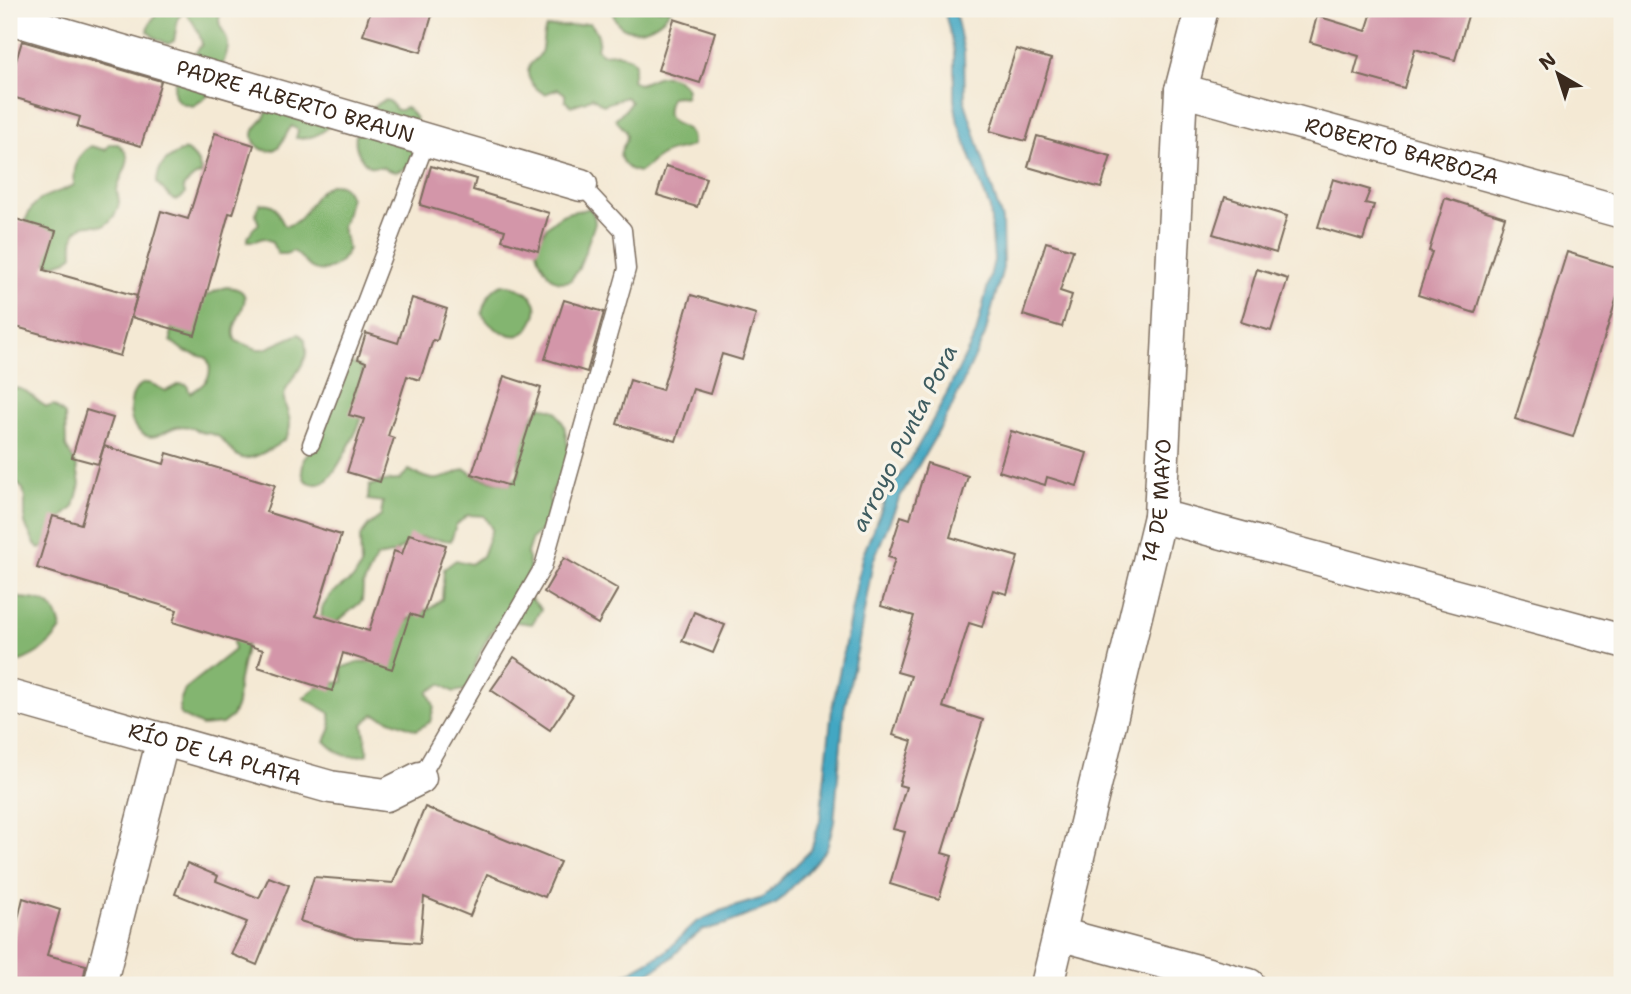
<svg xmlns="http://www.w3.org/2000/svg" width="1631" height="994" font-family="'Shantell Sans',sans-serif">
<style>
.forest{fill:#83b56f;stroke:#5f7046;stroke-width:2}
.water{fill:#43a7c3;stroke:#3f6870;stroke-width:2}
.building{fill:#d396a9}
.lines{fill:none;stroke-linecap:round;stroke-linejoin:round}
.lane-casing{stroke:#7c6d5e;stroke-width:19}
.street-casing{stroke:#7c6d5e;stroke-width:35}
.lane{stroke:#fff;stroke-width:16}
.street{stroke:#fff;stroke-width:32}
.labels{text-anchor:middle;stroke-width:7;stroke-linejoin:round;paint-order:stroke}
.street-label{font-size:21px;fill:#3b2a1e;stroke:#f7f3e8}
.water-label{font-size:23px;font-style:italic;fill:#3e5c60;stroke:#f7f3e8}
</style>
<rect width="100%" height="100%" fill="#f7f3e8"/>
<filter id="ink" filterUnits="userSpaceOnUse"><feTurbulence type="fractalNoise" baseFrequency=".0143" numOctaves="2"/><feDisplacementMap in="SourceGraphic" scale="14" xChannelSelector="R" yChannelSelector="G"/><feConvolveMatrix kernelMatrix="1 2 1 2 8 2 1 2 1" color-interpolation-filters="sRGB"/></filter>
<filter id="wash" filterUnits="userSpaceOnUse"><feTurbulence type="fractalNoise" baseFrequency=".00686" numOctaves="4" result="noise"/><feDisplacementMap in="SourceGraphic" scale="28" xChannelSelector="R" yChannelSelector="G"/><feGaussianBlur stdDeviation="1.57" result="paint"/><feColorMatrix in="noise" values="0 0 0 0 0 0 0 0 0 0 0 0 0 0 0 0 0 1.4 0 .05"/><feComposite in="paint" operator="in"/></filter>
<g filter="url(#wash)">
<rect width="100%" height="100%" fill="#f4e9d4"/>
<g class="forest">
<path d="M159 9H223C212 26 227 29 228 45 229 51 215 85 211 92 207 98 199 102 193 106 183 104 175 103 174 91 174 70 192 60 202 44 200 34 192 17 183 12L178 18 174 41 168 44 154 37 148 32 149 25Z"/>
<path d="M612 9H671C658 31 617 43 612 9Z"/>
<path d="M585 23H590C597 31 601 37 597 48L601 54 617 53 631 58 635 64 632 80 638 84C646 83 653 77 661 76 671 74 682 81 687 89L685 97 678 96 671 97C656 136 694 114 692 145 682 151 673 149 664 154 654 158 649 166 640 172 634 171 629 170 625 165 612 150 631 145 626 132 624 128 618 123 615 119L626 109 631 102 626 97 603 105 592 97 586 101 571 106 565 101V94L558 89 545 94C535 89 523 77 530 65 533 60 539 58 541 52 544 44 542 36 546 28 558 24 570 29 585 23Z"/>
<path d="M270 100 330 124C322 135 310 139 296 138L298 130 292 126C286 132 285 139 280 145 270 157 252 148 253 134 254 125 262 123 265 116 268 111 269 105 270 100Z"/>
<path d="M385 100 389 101 397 110H401L406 107C427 124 417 142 411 165 405 168 399 173 391 171 386 170 386 168 381 167 374 166 375 168 370 166 365 164 364 162 362 159 346 137 363 109 385 100Z"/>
<path d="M110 144H118C139 161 119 172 117 191 117 195 119 198 119 202 118 213 112 220 104 226 78 222 71 229 73 255L67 260 53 265 46 262 25 222C35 192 52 197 74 185 74 168 76 155 91 146L105 150Z"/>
<path d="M184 150C195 155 200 163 201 174L194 177 183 187 185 194 180 199 173 200 157 183C157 164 168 158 184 150Z"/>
<path d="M333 184 341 185 346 190 350 197 347 213 342 227 348 250C341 264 326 277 310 267 304 262 300 255 293 251L286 254H278L271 241 263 238 255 241H247C249 233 252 228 259 224 255 216 255 211 260 204 279 201 276 214 285 226 310 222 308 191 333 184Z"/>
<path d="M590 208 594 216 595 223 579 268 570 281C565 282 560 283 555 280 547 275 536 256 537 247 539 235 549 223 559 217 569 210 579 212 590 208Z"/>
<path d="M502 284C514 286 529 291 535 302 540 313 529 333 519 335 513 337 508 334 503 332 493 329 487 322 482 314 484 302 491 289 502 284Z"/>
<path d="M226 287C262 289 235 316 234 330 233 336 234 336 236 341L257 349H265L299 334 305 339C305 344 307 351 306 355 303 370 284 385 284 398 284 406 290 415 290 424 290 429 288 435 285 439 277 446 252 461 242 458 232 455 227 443 219 437 212 432 205 434 198 431 191 428 197 429 189 427 166 421 156 451 136 428 126 417 129 384 147 383 153 383 160 389 166 391L179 384 187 385 190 393C205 385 215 376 207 358L184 351 171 341V325C191 306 198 297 226 287Z"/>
<path d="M348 362 361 367C363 382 365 397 363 412 361 426 336 473 326 481 319 486 311 484 305 480L302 472 304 458 320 439Z"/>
<path d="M15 388C29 389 35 401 47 407L54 405 65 415 66 446 77 467 80 484 74 507 56 523 47 545 39 548 35 544 25 524V497L23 489 17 483 16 475 9 470V393Z"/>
<path d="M541 406 556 411 564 425 570 457 549 498 553 513 544 528 532 538 527 553 530 568 525 584 531 599 541 609 532 624 501 620C483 640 475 663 469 689L454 692 441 684 428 692 434 706 430 722 416 730 374 714 363 724 368 754C348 759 341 757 325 741L331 728 330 713 304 698C317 685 324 684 343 682L341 668 355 663 384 660 404 623 416 614 431 608 442 599 444 569 456 560 471 564 482 556 492 529 484 516 468 515 456 525 451 541 420 537 392 554 377 557 363 585 362 601 338 621 332 634 321 623 322 608 331 594 354 578 361 566 360 537 369 525 381 516 383 502 368 500 369 486 384 481 399 480 409 470C437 485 438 480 465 469L477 477 509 485 519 475C518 445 522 429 541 406Z"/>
<path d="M9 587 19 598C44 599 56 602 61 629 49 648 32 658 10 665L9 664Z"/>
<path d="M232 630 248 638 238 684 237 705 232 716 222 724 202 726 182 716 180 713V701L185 689 234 650Z"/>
</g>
<path class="water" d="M944 9H955V11L964 52 965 102 1002 220 1003 268 985 335 949 413 899 499 873 561 858 647 844 710 834 822 827 848 810 868 776 904 726 924 703 930 688 941 670 959 631 985H599L626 974 665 952 696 922 723 910 763 898 811 850 820 820 832 709 862 557 888 493 913 455 939 409 976 334 994 260 990 209 958 123 954 99V50Z"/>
<g id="blocks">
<g class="building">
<path d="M371 9H434L421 52 363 35Z"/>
<path d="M1373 9H1470L1455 60 1415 49 1404 88 1354 74 1359 56 1310 42 1317 16 1366 31Z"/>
<path d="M674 19 715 32 700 83 658 70Z"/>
<path d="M22 41 161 81 141 146 77 127 80 117 9 96V84Z"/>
<path d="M1016 49 1051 59 1026 141 990 131Z"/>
<path d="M215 133 254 145 233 214 229 213 195 335 131 317 161 211 188 219Z"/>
<path d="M1037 136 1111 156 1101 188 1028 167Z"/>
<path d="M431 166 476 179 473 190 549 213 538 251 502 240 505 230 420 205Z"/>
<path d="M666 166 706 178 697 207 657 195Z"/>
<path d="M1333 179 1370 190 1365 203 1374 205 1363 240 1318 227Z"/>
<path d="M1225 197 1287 216 1276 253 1213 234Z"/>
<path d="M1445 198 1505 217 1475 313 1418 295 1432 252 1429 251Z"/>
<path d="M9 217 56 231 44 270 137 296 120 356 9 325Z"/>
<path d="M1046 242 1073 250 1060 291 1072 295 1062 327 1023 315Z"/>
<path d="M1567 252 1622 269V281L1573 437 1515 419Z"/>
<path d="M1257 269 1288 279 1271 331 1241 322Z"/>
<path d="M691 295 756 314 742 360 722 354 710 394 693 389 676 441 617 424 630 380 662 390Z"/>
<path d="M412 298 447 309 437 341 433 340 420 380 407 376 388 436 394 438 380 482 347 472 364 419 349 415 366 362 358 359 366 333 398 343Z"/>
<path d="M564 300 604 312 587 372 545 359Z"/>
<path d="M504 376 541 388 510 486 472 474Z"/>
<path d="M86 410 113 418 98 464 72 457Z"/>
<path d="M1011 431 1087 453 1077 486 1047 477 1045 485 999 471Z"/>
<path d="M104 446 164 464 167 453 275 485 266 512 341 535 316 615 369 631 394 551 402 554 409 534 446 545 422 618 410 614 392 669 343 653 332 691 258 667 263 650 173 622 177 610 37 568 53 516 81 524Z"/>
<path d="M927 463 968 476 950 537 1018 557 1007 594 993 590 982 627 969 623 943 707 983 720 942 853 952 856 939 899 890 884 905 832 893 829 906 787 899 785 912 741 893 735 911 676 897 672 914 616 881 606 895 559 888 557 901 516 910 519Z"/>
<path d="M564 558 618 589 598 624 544 592Z"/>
<path d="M694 612 725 625 713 653 682 641Z"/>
<path d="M514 657 573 696 550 730 491 690Z"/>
<path d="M425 807 560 862 545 897 487 874 470 916 424 897 420 943 354 938 300 921 314 877 393 883Z"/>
<path d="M187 863 218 876 216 881 259 898 269 877 289 885 257 965 231 954 247 922 175 894Z"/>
<path d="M23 898 60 910 47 955 86 965 82 985H9V957Z"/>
</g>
</g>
</g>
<g filter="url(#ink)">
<use href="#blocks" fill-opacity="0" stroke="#7c6d5e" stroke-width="2"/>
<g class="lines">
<defs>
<g id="lane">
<path d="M311 444 427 140"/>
<path d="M420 778 543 567 627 269 623 230 581 185"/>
</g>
<g id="street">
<path id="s1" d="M9 18 581 185"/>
<path id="s2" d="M1181 90 1622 212"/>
<path d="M1160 516 1622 641"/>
<path id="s3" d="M9 696 330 787 386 795 420 778"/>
<path d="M1059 934 1249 985"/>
<path d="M100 985 163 739"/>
<path id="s4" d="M1047 985 1160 516 1181 90 1202 9"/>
</g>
</defs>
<use href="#lane" class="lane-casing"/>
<use href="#street" class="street-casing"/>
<use href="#lane" class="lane"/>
<use href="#street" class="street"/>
</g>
</g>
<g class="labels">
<g class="street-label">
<text dy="7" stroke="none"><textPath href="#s1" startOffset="298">PADRE ALBERTO BRAUN</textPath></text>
<text dy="7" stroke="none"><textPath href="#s2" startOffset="229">ROBERTO BARBOZA</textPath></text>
<text dy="7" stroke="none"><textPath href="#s4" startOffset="497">14 DE MAYO</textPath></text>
<text dy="7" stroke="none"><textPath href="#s3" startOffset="214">RÍO DE LA PLATA</textPath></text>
</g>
<g class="water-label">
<text transform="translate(904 438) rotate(-63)" y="8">arroyo Punta Pora</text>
</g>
</g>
<rect width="1631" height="994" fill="none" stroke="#f7f3e8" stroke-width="35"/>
<g transform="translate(1558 74) rotate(321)" stroke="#f7f3e8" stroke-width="5" paint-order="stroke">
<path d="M0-5L12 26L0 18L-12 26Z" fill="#3b2a1e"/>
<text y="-10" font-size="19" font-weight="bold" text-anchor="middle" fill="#3b2a1e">N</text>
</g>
</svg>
